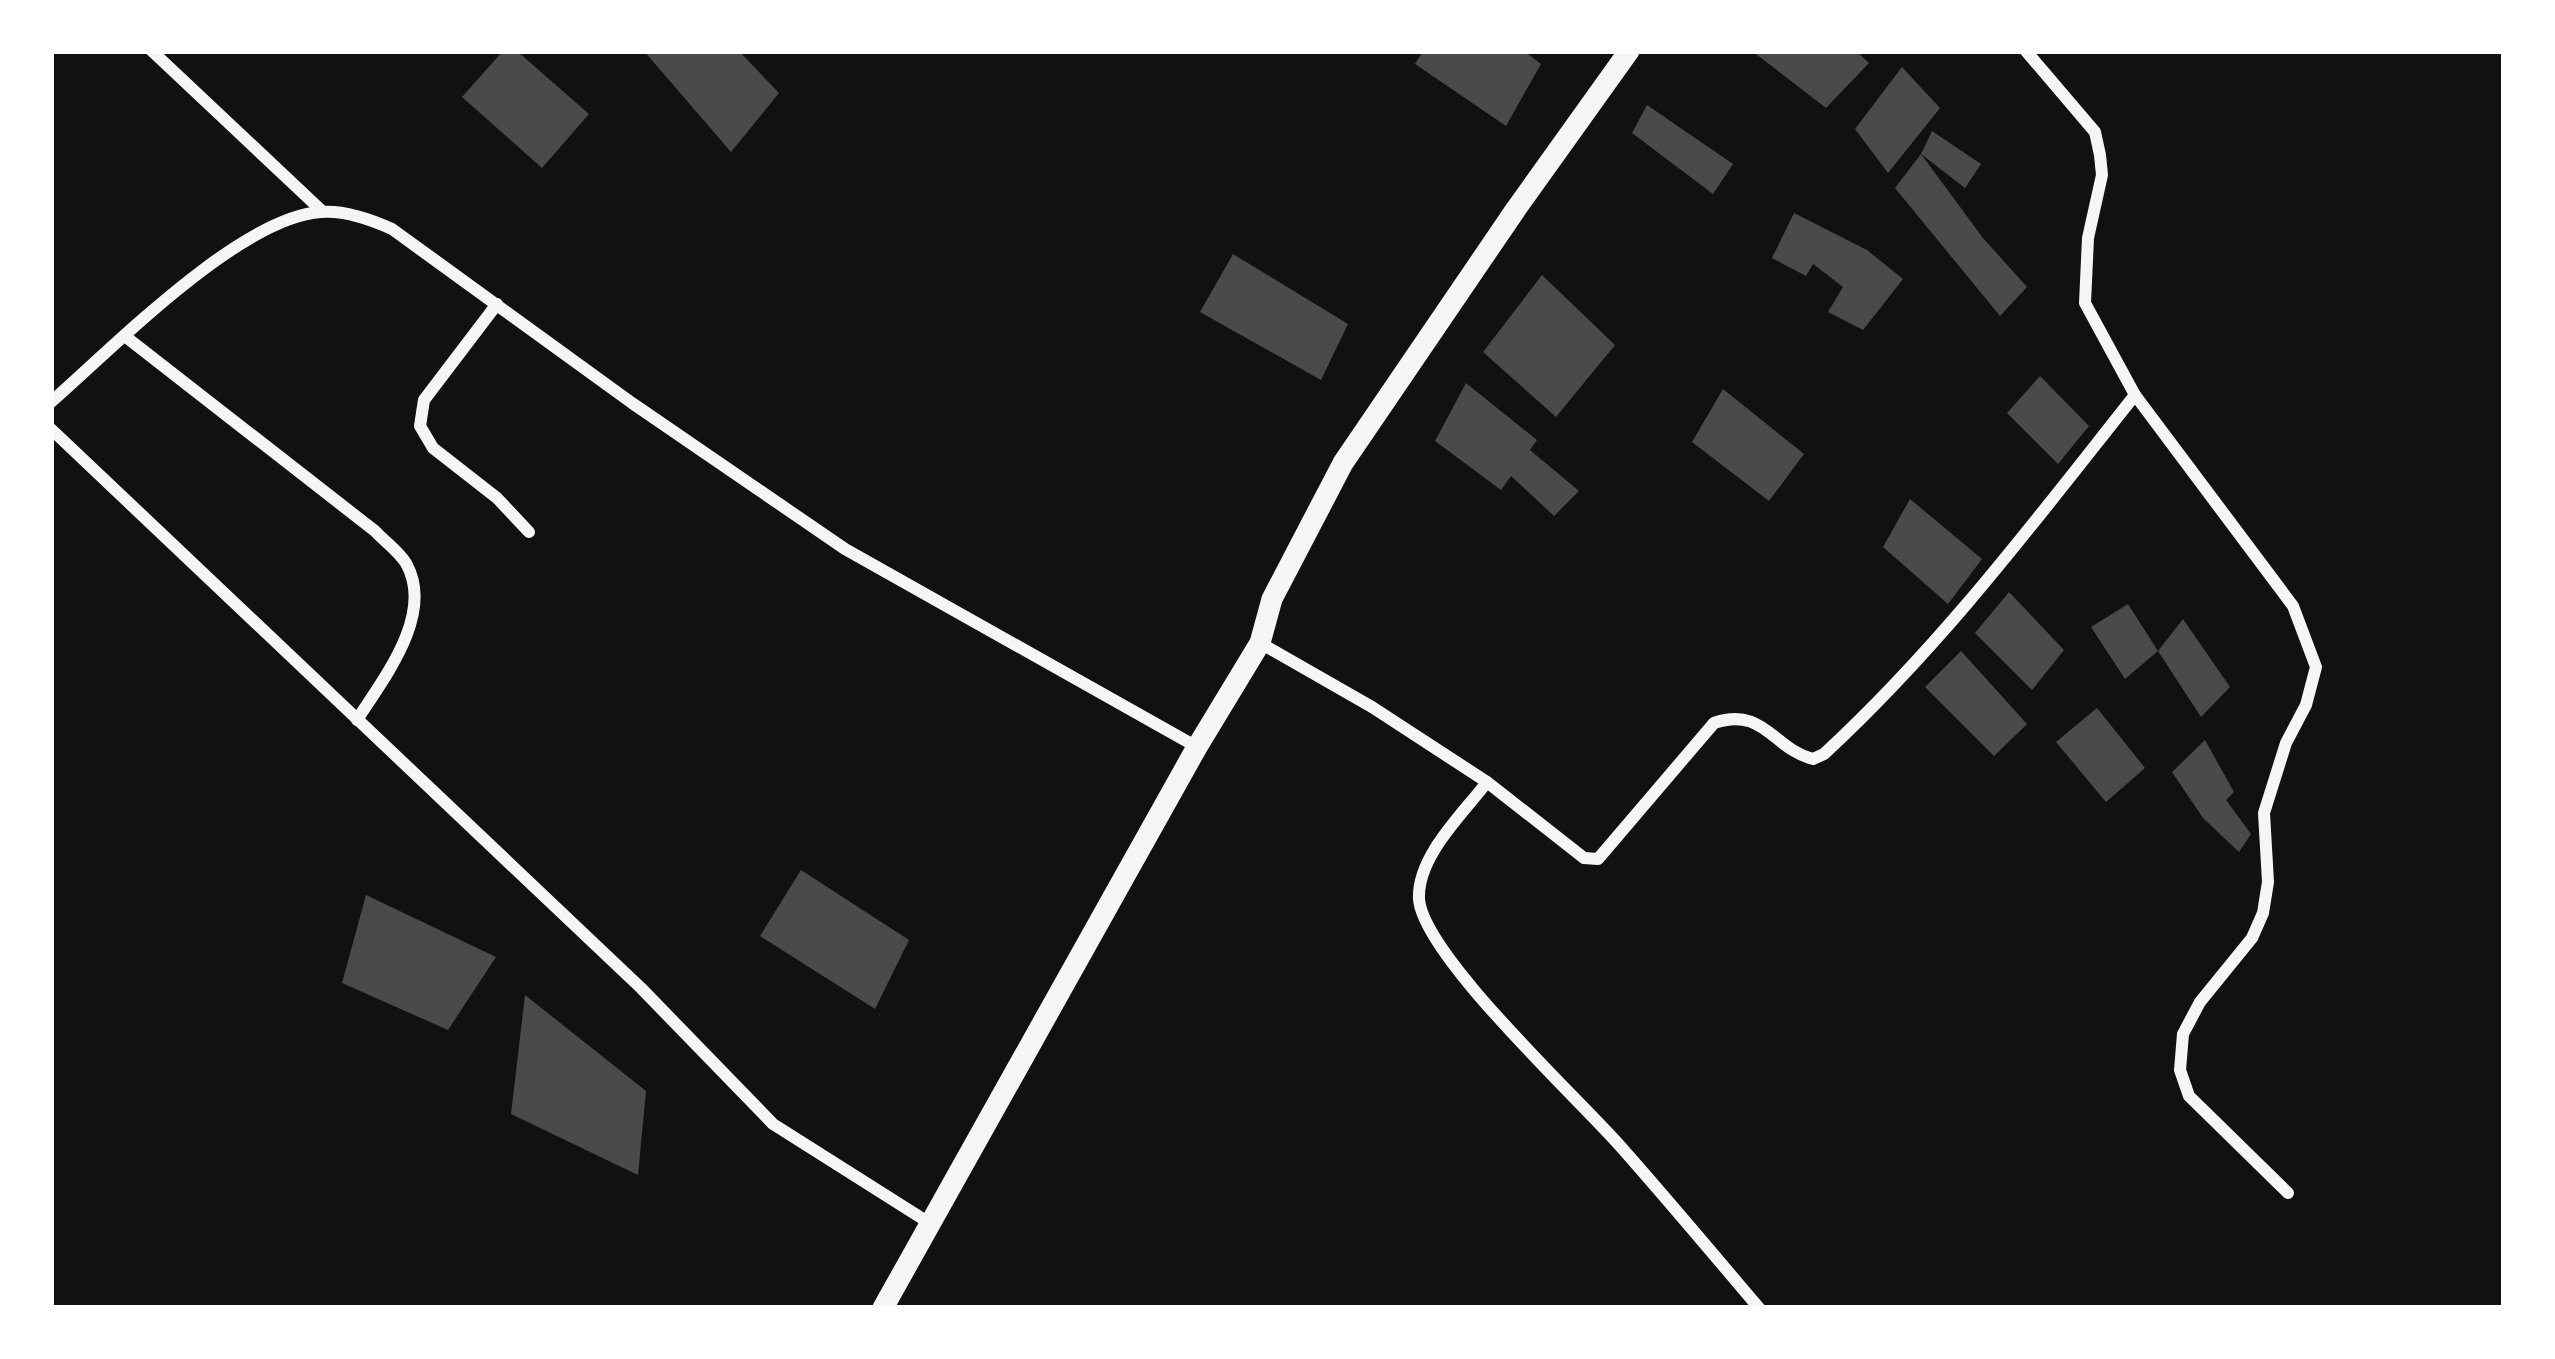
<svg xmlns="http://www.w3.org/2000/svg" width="2555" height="1359" font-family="'PT Sans Narrow',sans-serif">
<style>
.building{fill:#4a4a4a}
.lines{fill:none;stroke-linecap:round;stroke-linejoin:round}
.minor{stroke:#f5f5f5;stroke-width:12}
.tertiary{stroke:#f5f5f5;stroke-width:21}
</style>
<rect width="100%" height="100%" fill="#111"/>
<g class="building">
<path d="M503 51H517L589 114 542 168 462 97Z"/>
<path d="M644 51H739L779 93 731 152Z"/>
<path d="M1423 51H1524L1541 64 1506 126 1415 64Z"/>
<path d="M1752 51H1856L1869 63 1826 108Z"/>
<path d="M1902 67 1940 108 1888 173 1855 129Z"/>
<path d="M1647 105 1733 164 1713 194 1632 133Z"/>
<path d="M1932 131 1981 164 1965 188 1921 154Z"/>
<path d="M1921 154 1983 238 2027 287 2000 316 1895 188Z"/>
<path d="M1794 213 1867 250 1903 279 1863 330 1828 312 1843 287 1813 264 1806 276 1772 258Z"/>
<path d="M1233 254 1348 324 1321 380 1200 312Z"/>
<path d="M1542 275 1615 345 1556 417 1483 352Z"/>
<path d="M2040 376 2089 426 2058 464 2007 413Z"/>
<path d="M1466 383 1537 440 1530 450 1579 491 1554 516 1511 476 1501 490 1435 441Z"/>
<path d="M1723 389 1804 454 1769 501 1692 442Z"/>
<path d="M1910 499 1982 559 1948 604 1883 547Z"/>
<path d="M2009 592 2064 650 2032 690 1975 633Z"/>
<path d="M2128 604 2158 651 2125 679 2091 627Z"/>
<path d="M2183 619 2230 687 2201 717 2158 651Z"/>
<path d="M1961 651 2027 724 1994 756 1925 687Z"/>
<path d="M2097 708 2145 768 2106 802 2056 742Z"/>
<path d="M2205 740 2234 792 2226 800 2251 834 2239 852 2203 818 2172 772Z"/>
<path d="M801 870 909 940 875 1009 760 936Z"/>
<path d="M366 895 496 957 448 1030 342 983Z"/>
<path d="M525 995 646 1091 638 1175 511 1114Z"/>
</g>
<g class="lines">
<g class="minor">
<path d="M152 51 322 211"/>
<path d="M2026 51 2095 132 2100 155 2102 175 2088 238 2085 303 2135 395 2293 606 2316 667 2306 705 2286 743 2264 813 2268 882 2263 913 2252 938 2200 1002 2183 1034 2180 1070 2189 1096 2288 1193"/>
<path d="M497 304 424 400 420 426 433 448 497 498 529 532"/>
<path d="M126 337 375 531C384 541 401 553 407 565 434 616 383 679 357 720"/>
<path d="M51 402C113 348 240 217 321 212 344 210 372 220 392 229L632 403 845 549 1197 747"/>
<path d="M51 429 641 988 773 1124 931 1224"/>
<path d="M1260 643 1372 707 1487 782 1584 858 1598 859 1714 723C1764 706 1773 749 1813 759L1824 754C1942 645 2035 521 2135 395"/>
<path d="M1487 782C1463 814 1417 856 1419 899 1423 955 1579 1099 1621 1147 1668 1200 1713 1254 1759 1308"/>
</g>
<path class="tertiary" d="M883 1308 1197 747 1260 643 1272 599 1343 463 1516 209 1629 51"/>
</g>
<rect width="2555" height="1359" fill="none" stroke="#ffffff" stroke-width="108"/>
</svg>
